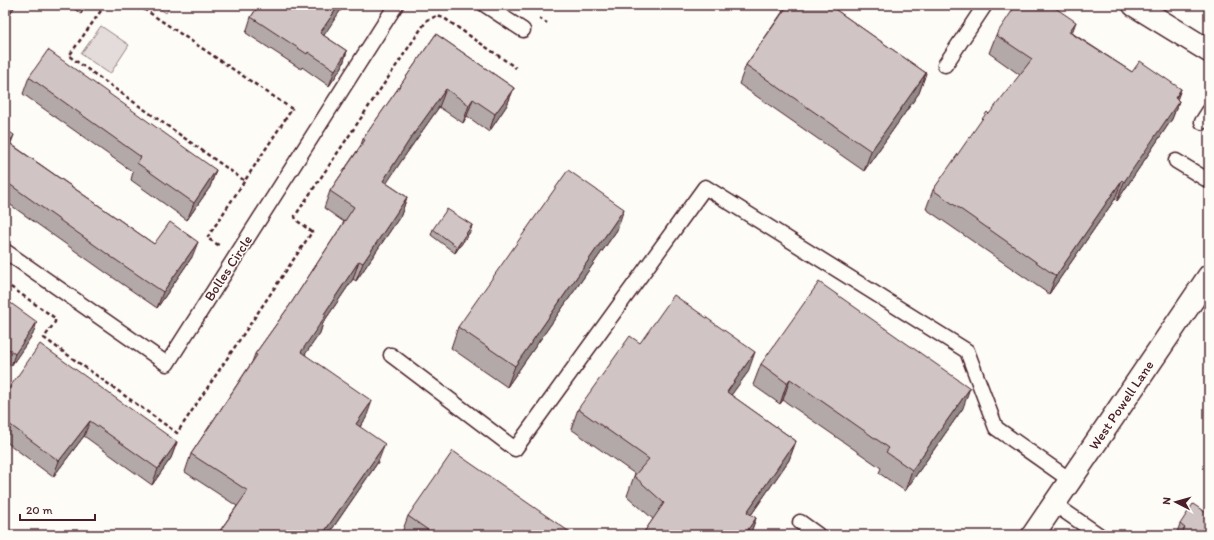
<svg xmlns="http://www.w3.org/2000/svg" width="1214" height="540" font-family="Itim,sans-serif">
<style>
.green{fill:#e3dcda;stroke:#967e82}
.lines{fill:none;stroke-linecap:round;stroke-linejoin:round}
.lane-casing{stroke:#4a1f2b;stroke-width:17}
.street-casing{stroke:#4a1f2b;stroke-width:25}
.secondary-casing{stroke:#4a1f2b;stroke-width:25}
.path{stroke:#4a1f2b;stroke-width:2.5;stroke-dasharray:4 3;stroke-linecap:butt}
.lane{stroke:#fdfcf7;stroke-width:14}
.street{stroke:#fdfcf7;stroke-width:22}
.secondary{stroke:#fdfcf7;stroke-width:22}
.wall{fill:#b3a9a9;stroke:#4a1f2b}
.shaded-wall{fill:#928a89;stroke:#4a1f2b}
.building{fill:#d0c5c4;stroke:#4a1f2b}
.labels{text-anchor:middle;stroke-width:3;stroke-linejoin:round;paint-order:stroke}
.street-label{font-size:14px;fill:#4a1f2b;stroke:#fdfcf7}
</style>
<rect width="100%" height="100%" fill="#fdfcf7"/>
<filter id="ink" filterUnits="userSpaceOnUse"><feTurbulence type="fractalNoise" baseFrequency=".025" numOctaves="2"/><feDisplacementMap in="SourceGraphic" scale="8" xChannelSelector="R" yChannelSelector="G"/><feConvolveMatrix kernelMatrix="1 2 1 2 8 2 1 2 1" color-interpolation-filters="sRGB"/></filter>
<g filter="url(#ink)">
<g class="green">
<path d="M154 5H171L166 13Z"/>
<path d="M101 26 129 45 110 74 81 54Z"/>
</g>
<g class="lines">
<defs>
<g id="lane">
<path d="M485 5 523 30"/>
<path d="M945 65 985 5"/>
<path d="M1202 122 1209 111"/>
<path d="M1176 161 1209 181"/>
<path d="M5 251 167 364 396 5"/>
<path d="M391 355 515 449 705 187 967 351 996 428 1070 480"/>
<path d="M1054 504 1099 535"/>
<path d="M800 522 818 535"/>
</g>
<path id="street" d="M1033 535 1209 276"/>
<path id="secondary" d="M1134 5 1209 51"/>
</defs>
<use href="#lane" class="lane-casing"/>
<use href="#street" class="street-casing"/>
<use href="#secondary" class="secondary-casing"/>
<g class="path">
<path d="M105 5 69 56 245 181"/>
<path d="M138 5 292 109 207 238 220 246"/>
<path d="M539 18 547 23"/>
<path d="M5 283 55 318V322L44 338 177 433 312 232 296 220 295 216 427 20 437 16 444 18 516 68"/>
</g>
<use href="#lane" class="lane"/>
<use href="#street" class="street"/>
<use href="#secondary" class="secondary"/>
</g>
<g class="wall">
<path d="M69 5H87L81 14Z"/>
<path d="M259 5H342L340 11 323 35 347 51 342 67 329 86 302 67 301 69 246 33 251 17Z"/>
<path d="M774 5H829L926 73 919 93 864 171 739 84 746 65 783 11Z"/>
<path d="M1072 33 1132 72 1181 89 1177 99 1179 101 1172 119 1117 201 1115 199 1049 294 926 209 933 190 1020 75 989 53 996 35Z"/>
<path d="M436 34 514 88 507 105 489 132 467 116 463 123 439 107 404 157 386 183 407 197 401 215 356 281 353 279 323 323 320 333 305 354 366 418 360 427 378 462 328 535H217L237 506 185 472 191 454 252 362 255 354 290 305 344 222 324 208 330 191 361 145 363 139Z"/>
<path d="M29 77 216 170 210 187 187 220 131 180 133 172 23 94Z"/>
<path d="M5 129 11 144 154 244 192 257 157 308 105 272 5 201Z"/>
<path d="M472 225 470 232 455 253 431 235 433 229Z"/>
<path d="M617 230 507 387 451 348 458 327Z"/>
<path d="M5 299 33 334 11 366 5 362Z"/>
<path d="M761 364 963 408 905 491 879 473 881 468 783 400 780 404 753 385Z"/>
<path d="M748 372 731 395 796 441 789 460 751 515 756 518 750 535H642L653 519 627 496 634 476 635 474 571 429 578 409Z"/>
<path d="M5 394 177 442 171 458 152 485 84 436 53 477 5 441Z"/>
<path d="M408 516 574 535H401Z"/>
<path d="M1180 524 1209 535H1176Z"/>
</g>
<g class="shaded-wall">
<path d="M11 5H16L5 21V14Z"/>
<path d="M84 5H87L81 14Z"/>
<path d="M339 5H342L340 11 315 49 320 33Z"/>
<path d="M1076 22 1069 41V32Z"/>
<path d="M347 51 342 67 329 86 335 70Z"/>
<path d="M926 73 919 93 864 171 871 151Z"/>
<path d="M514 88 507 105 489 132 495 114Z"/>
<path d="M446 89 439 107 404 157 377 198 383 181 410 139Z"/>
<path d="M1181 89 1174 108 1179 101 1172 119 1117 201 1124 182Z"/>
<path d="M473 99 467 116 463 123 469 105Z"/>
<path d="M14 135 8 151 9 143Z"/>
<path d="M216 170 210 187 187 220 194 203Z"/>
<path d="M1122 180 1115 199 1049 294 1056 276Z"/>
<path d="M407 197 401 215 356 281 363 263Z"/>
<path d="M624 209 617 230 507 387 515 366Z"/>
<path d="M472 225 470 232 455 253 457 247Z"/>
<path d="M198 242 192 257 157 308 163 292Z"/>
<path d="M359 261 353 279 323 323 320 333 295 369 301 352 324 314Z"/>
<path d="M37 322 33 334 11 366 15 354Z"/>
<path d="M755 352 748 372 719 412 727 392Z"/>
<path d="M790 379 783 400 780 404 787 383Z"/>
<path d="M970 388 963 408 905 491 912 470Z"/>
<path d="M372 401 366 418 349 442 356 424Z"/>
<path d="M90 421 84 436 53 477 59 461Z"/>
<path d="M796 441 789 460 740 531 747 512Z"/>
<path d="M177 442 171 458 152 485 158 469Z"/>
<path d="M385 444 378 462 328 535H322Z"/>
<path d="M756 518 750 535H744Z"/>
</g>
<g class="building">
<path d="M5 5H11L5 14Z"/>
<path d="M259 5H339L320 33 347 51 335 70 308 52 307 54 251 17Z"/>
<path d="M788 5H829L926 73 871 151 746 65Z"/>
<path d="M1016 5H1051L1076 22 1069 32 1132 72 1140 61 1181 89 1175 98 1179 101 1124 182 1122 180 1056 276 933 190 987 112 989 114 1032 59 996 35Z"/>
<path d="M436 34 514 88 495 114 473 99 469 105 446 89 410 139 383 181 407 197 363 263 359 261 324 314 326 315 301 352 372 401 356 424 385 444 322 535H217L248 491 191 454 257 355 255 354 290 305 354 207 330 191 365 140 363 139 374 123Z"/>
<path d="M48 50 216 170 194 203 137 163 141 157 29 77Z"/>
<path d="M5 129 14 135 9 143 154 244 170 222 198 242 163 292 110 256 5 181Z"/>
<path d="M568 170 624 209 515 366 458 327Z"/>
<path d="M447 209 472 225 457 247 433 229Z"/>
<path d="M819 282 970 388 912 470 886 452 889 448 790 379 787 383 761 364Z"/>
<path d="M674 295 755 352 727 392 796 441 747 512 756 518 744 535H731L726 531 723 535H642L664 503 634 476 649 459 578 409 630 336 640 343Z"/>
<path d="M5 299 37 322 15 354 5 346Z"/>
<path d="M40 344 177 442 158 469 90 421 59 461 5 421V394Z"/>
<path d="M453 451 574 535H435L408 516Z"/>
<path d="M1193 504 1209 515V535H1180L1185 528 1180 524Z"/>
</g>
</g>
<g class="labels">
<g class="street-label">
<text transform="translate(228 268) rotate(-57)" y="5">Bolles Circle</text>
<text transform="translate(1121 405) rotate(-56)" y="5">West Powell Lane</text>
</g>
</g>
<rect width="1214" height="540" fill="none" stroke="#fdfcf7" stroke-width="20"/>
<rect x="10" y="10" width="1194" height="520" fill="none" stroke="#4a1f2b" stroke-width="1.5" filter="url(#ink)"/>
<g transform="translate(1176 502) rotate(276)" stroke="#fdfcf7" stroke-width="3" paint-order="stroke">
<path d="M0-3L7 15L0 10L-7 15Z" fill="#4a1f2b"/>
<text y="-6" font-size="11" font-weight="bold" text-anchor="middle" fill="#4a1f2b">N</text>
</g>
<path d="M20 514v6h75v-6" fill="none" stroke="#4a1f2b" stroke-width="2"/>
<text x="26" y="514" font-size="12" fill="#4a1f2b" stroke="#fdfcf7" stroke-width="3" paint-order="stroke">20 m</text>
</svg>
